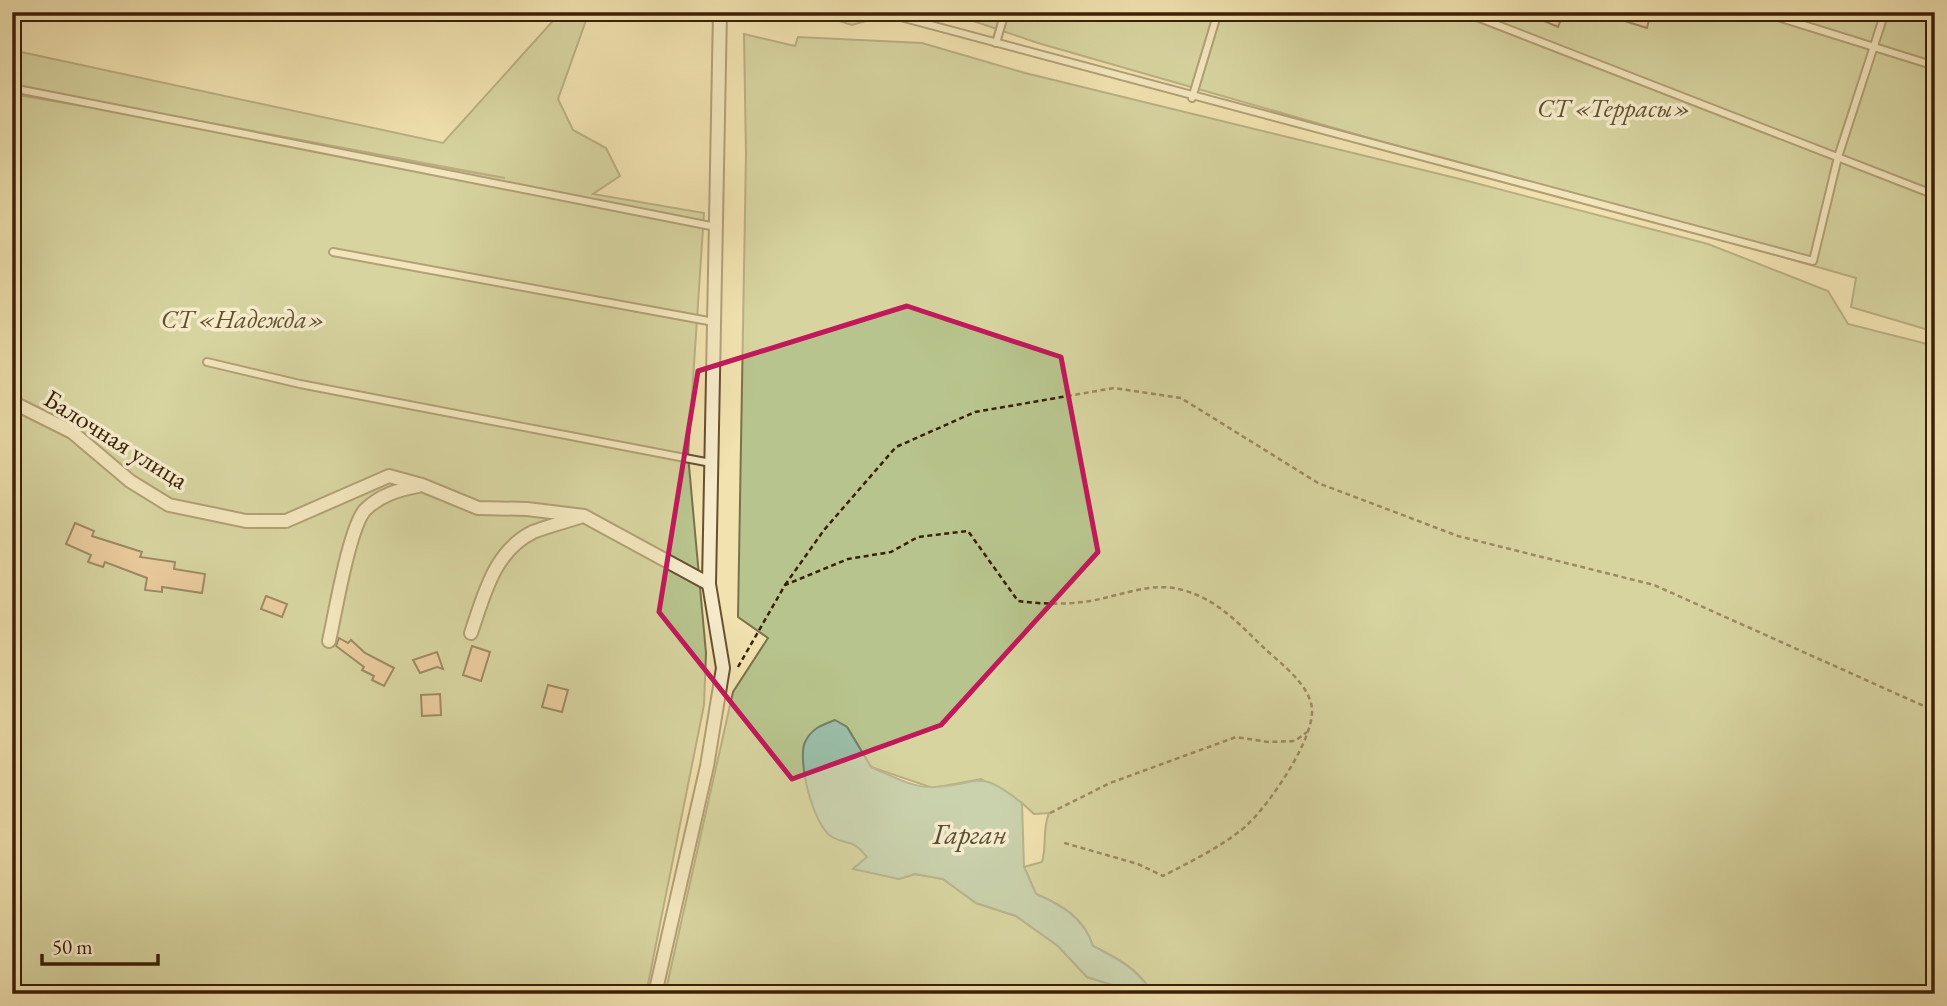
<svg xmlns="http://www.w3.org/2000/svg" width="1947" height="1006" font-family="'EB Garamond',serif">
<style>
.green{fill:#b8c48d;stroke:#7a724a;stroke-width:2;fill-rule:evenodd}
.water{fill:#9bbea9;stroke:#757f68;stroke-width:2}
.lines{fill:none;stroke-linecap:round;stroke-linejoin:round}
.stream{stroke:#757f68;stroke-width:4.5}
.building{fill:#e5b288;stroke:#3b2006;stroke-width:2}
.lane-casing{stroke:#685030;stroke-width:10}
.street-casing{stroke:#685030;stroke-width:16}
.path{stroke:#3b2006;stroke-width:2.5;stroke-dasharray:5 3.5;stroke-linecap:butt}
.lane{stroke:#f6eccc;stroke-width:6}
.street{stroke:#f6eccc;stroke-width:12}
.marked{fill:none;stroke:#c2185b;stroke-width:5;stroke-linejoin:round}
.labels{text-anchor:middle;stroke-width:7;stroke-linejoin:round;paint-order:stroke}
.park-label{font-size:26px;font-style:italic;fill:#60512e;stroke:#f6eccc}
.street-label{font-size:26px;fill:#3b2006;stroke:#f6eccc}
.water-label{font-size:28px;font-style:italic;fill:#584f37;stroke:#f6eccc}
</style>
<rect width="100%" height="100%" fill="#f1e2b0"/>
<filter id="stains"><feTurbulence type="fractalNoise" baseFrequency=".00286" numOctaves="4"/><feColorMatrix values="0 0 0 0 .2 0 0 0 0 .09 0 0 0 0 .02 0 0 0 .5 -.17"/></filter>
<radialGradient id="worn" r=".72"><stop offset=".6" stop-color="#630" stop-opacity="0"/><stop offset="1" stop-color="#630" stop-opacity=".3"/></radialGradient>
<g class="green">
<path d="M537 12H589L558 99 573 130 606 148 620 176 593 194 704 213 688 455 706 653 704 705 646 994H12V94L505 178 12 86V50L443 143 552 22Z"/>
<path d="M810 12H896L852 25Z"/>
<path d="M947 12H1935V332L1851 307 1856 278 1038 43Z"/>
<path d="M744 34 795 46 798 37 922 43 1025 73 1464 180 1708 244 1828 291 1848 324 1935 346V994H665L733 692 768 638 738 617 746 154ZM835 721 847 727 871 767 933 788 981 779 1022 803 1034 814 1049 813C1042 830 1047 845 1042 862L1024 867 1036 894C1062 905 1084 918 1093 946 1115 957 1138 968 1150 990L1135 992 1087 977 1058 946 1016 916 976 903 943 879 915 874 899 879 854 868 868 857 854 842Z"/>
</g>
<path class="water" d="M835 720 847 727 871 767C890 775 914 789 935 787 983 784 977 768 1022 803L1024 867 1036 894C1062 905 1084 918 1093 946 1115 957 1137 969 1150 990L1144 993 1135 992 1087 977 1058 946 1016 916 976 903 943 879 915 874 899 879 853 869 867 857C849 836 850 847 832 837 813 826 797 760 805 742 812 728 822 725 835 720Z"/>
<g class="lines">
<path class="stream" d="M1150 990 1159 994"/>
</g>
<g class="building">
<path d="M1523 12H1564L1558 27Z"/>
<path d="M1605 12H1651L1647 28 1605 15Z"/>
<path d="M75 523 94 531 92 536 142 552 140 557 175 562 174 569 205 574 202 593 162 587V592L145 590 147 578 105 562 103 567 88 562 91 555 66 544Z"/>
<path d="M266 596 287 604 282 617 261 609Z"/>
<path d="M339 638 348 643 351 640 365 653 394 668 384 686 372 680 374 676 362 670 364 667 336 646Z"/>
<path d="M472 646 490 652 481 681 463 675Z"/>
<path d="M437 652 443 669 437 667 420 673 413 660Z"/>
<path d="M548 685 568 690 562 712 542 707Z"/>
<path d="M440 694 441 715 422 716 421 695Z"/>
</g>
<g class="lines">
<defs>
<g id="lane">
<path d="M882 12 1813 261 1838 157 1885 12"/>
<path d="M1464 12 1935 195"/>
<path d="M1762 12 1935 66"/>
<path d="M996 43 1005 12"/>
<path d="M12 88 716 227"/>
<path d="M1192 98 1218 12"/>
<path d="M333 252 714 322"/>
<path d="M207 362 300 384 711 463"/>
</g>
<g id="street">
<path d="M12 402 72 432 130 481 169 505 246 521H286L389 476 422 485 478 508 527 509 584 516 709 584"/>
<path d="M471 633C484 595 494 551 533 532 548 526 565 522 580 517"/>
<path d="M329 641C335 615 349 528 365 510 380 495 398 490 418 486"/>
<path d="M655 994 707 766 723 668 709 584 720 12"/>
</g>
</defs>
<use href="#lane" class="lane-casing"/>
<use href="#street" class="street-casing"/>
<g class="path">
<path d="M12 429 20 423"/>
<path d="M785 585 824 530 896 447 975 412 1114 388 1181 398 1318 483 1458 536 1654 585 1935 711"/>
<path d="M738 667 785 585 848 559 891 552 918 537 968 531 1018 601C1047 605 1080 605 1108 597 1135 591 1158 582 1186 591 1219 601 1239 624 1263 647 1279 662 1305 681 1311 703 1320 732 1270 803 1249 823 1229 843 1188 863 1163 876L1138 864 1061 842"/>
<path d="M1050 813 1110 783 1236 737 1268 742 1295 741 1307 732"/>
</g>
<use href="#lane" class="lane"/>
<use href="#street" class="street"/>
</g>
<path d="M0 0H1947V1006H0ZM907 306 1061 357 1098 552 941 725 792 779 659 612 698 371Z" fill="#f1e2b0" fill-opacity=".55" fill-rule="evenodd"/>
<path class="marked" d="M907 306 1061 357 1098 552 941 725 792 779 659 612 698 371Z"/>
<g class="labels">
<g class="park-label">
<text x="1614" y="117">СТ «Террасы»</text>
<text x="243" y="328">СТ «Надежда»</text>
</g>
<g class="street-label">
<text transform="translate(116 439) rotate(32)" y="9">Балочная улица</text>
</g>
<g class="water-label">
<text x="970" y="844">Гарган</text>
</g>
</g>
<rect width="1947" height="1006" fill="none" stroke="#f1e2b0" stroke-width="42"/>
<rect x="14" y="14" width="1919" height="978" fill="none" stroke="#3b2006" stroke-width="3.5"/>
<rect x="21" y="21" width="1905" height="964" fill="none" stroke="#3b2006" stroke-width="2"/>
<path d="M42 954v10h116v-10" fill="none" stroke="#3b2006" stroke-width="3.5"/>
<text x="52" y="954" font-size="21" fill="#3b2006" stroke="#f6eccc" stroke-width="5" paint-order="stroke">50 m</text>
<rect width="100%" height="100%" filter="url(#stains)"/>
<rect width="100%" height="100%" fill="url(#worn)"/>
</svg>
